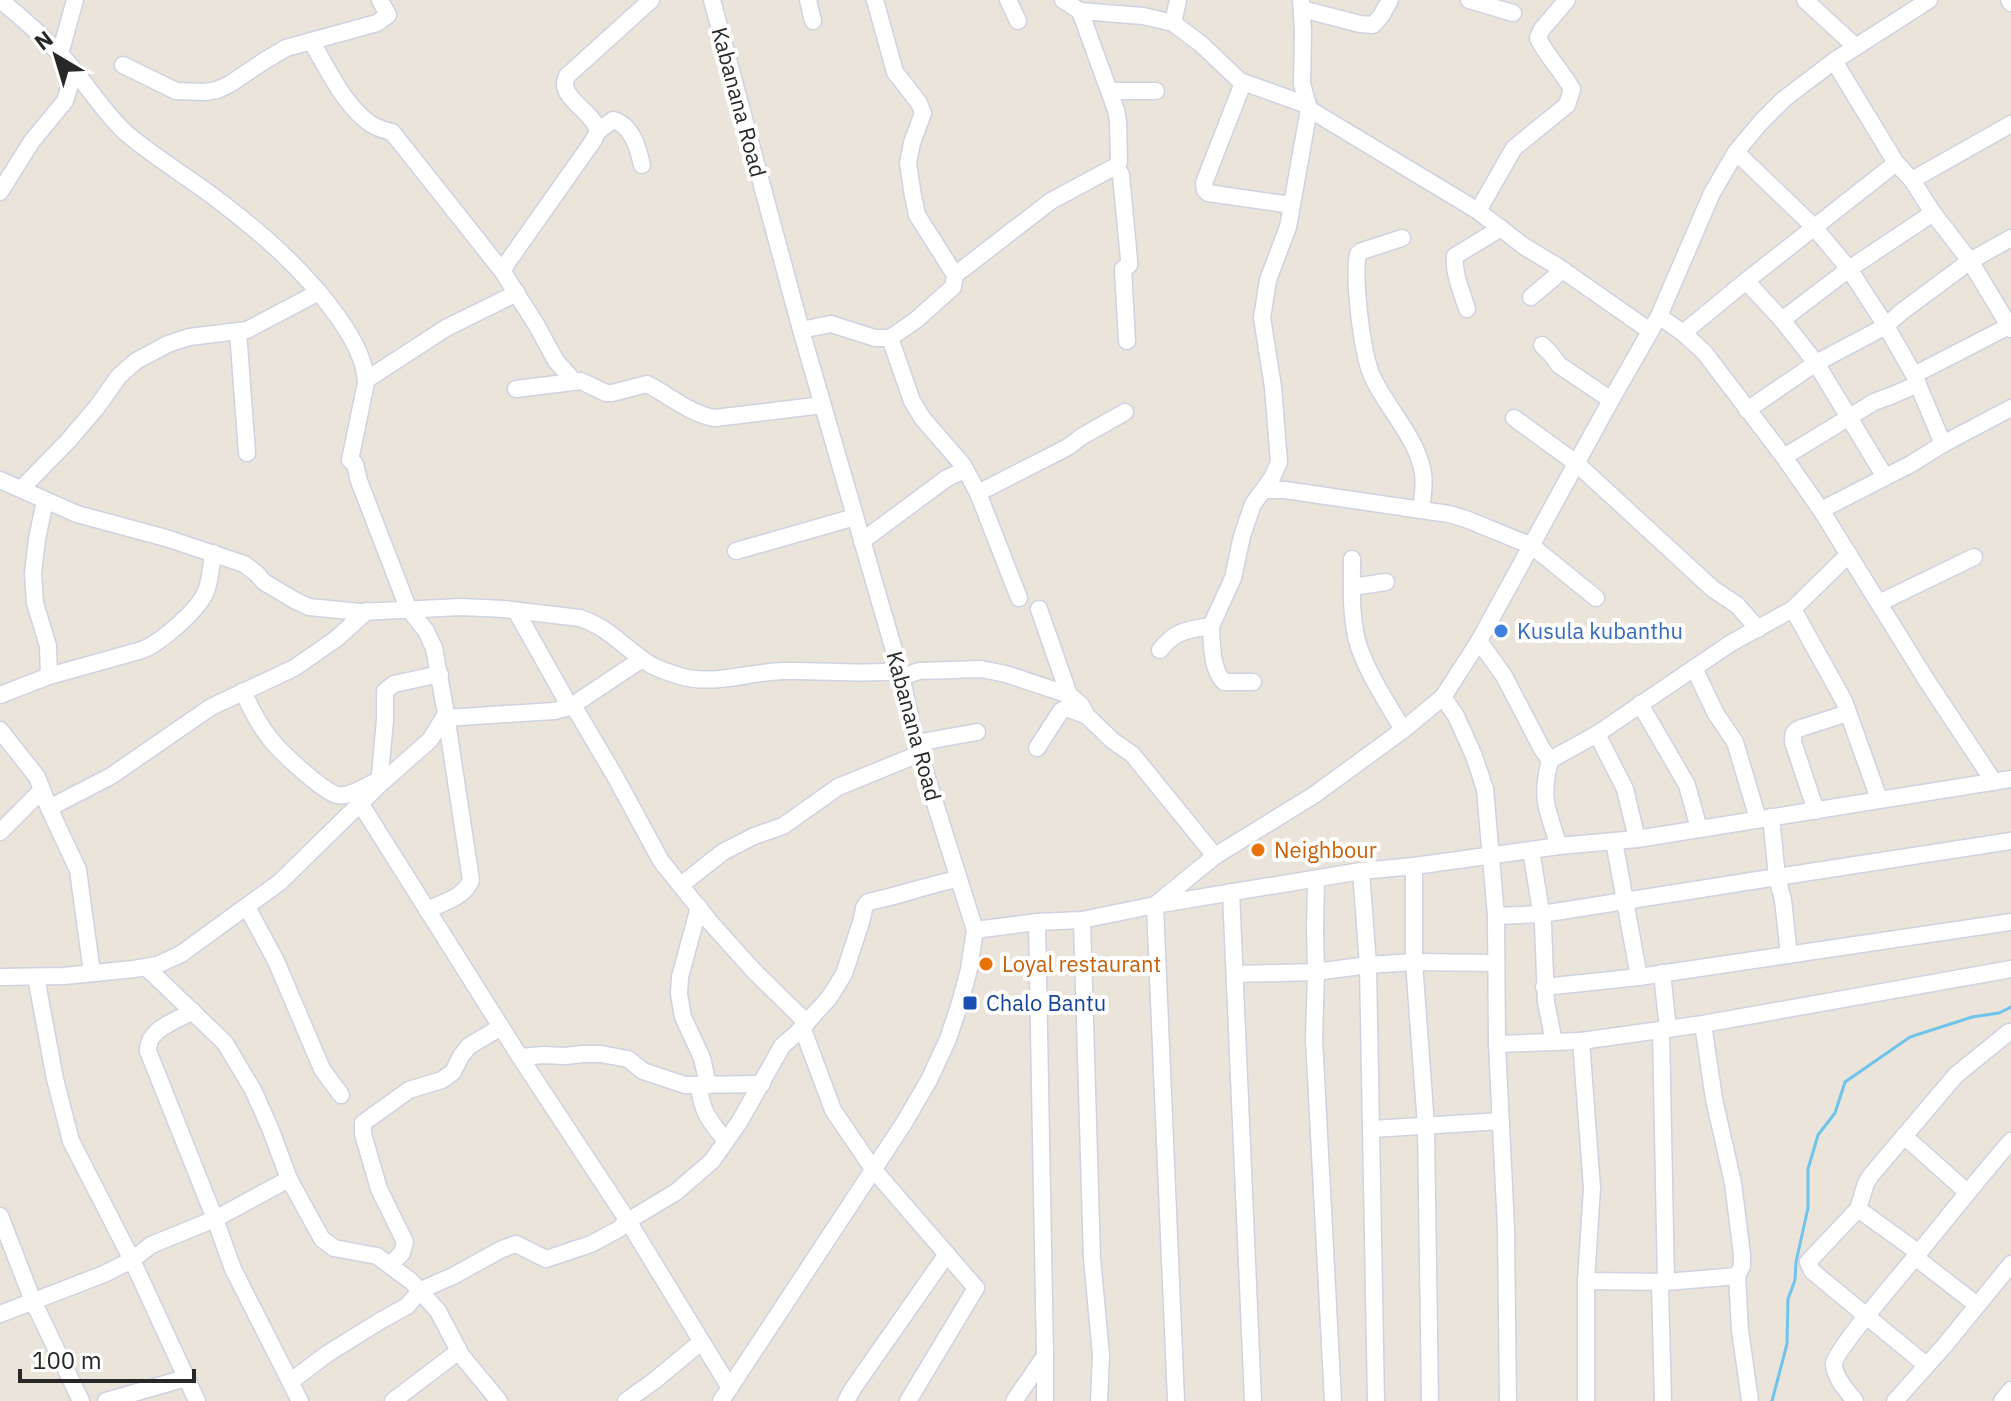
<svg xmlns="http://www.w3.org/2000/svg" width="2011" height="1401" font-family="'IBM Plex Sans',sans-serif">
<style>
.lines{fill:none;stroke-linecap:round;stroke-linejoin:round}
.stream{stroke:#6fc4eb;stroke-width:3}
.minor-casing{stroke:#cfd2e1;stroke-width:19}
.minor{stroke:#fff;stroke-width:16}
.shop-dot{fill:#3f7fe0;stroke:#fff;stroke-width:3}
.food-dot{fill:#e8710a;stroke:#fff;stroke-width:3}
.transit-dot{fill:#1a4fb4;stroke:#fff;stroke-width:3}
.labels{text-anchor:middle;stroke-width:8;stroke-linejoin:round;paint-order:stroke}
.street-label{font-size:22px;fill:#282828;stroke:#fff}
.shop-label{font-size:22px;fill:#366cbe;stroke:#fff;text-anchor:start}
.food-label{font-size:22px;fill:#c56008;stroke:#fff;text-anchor:start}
.transit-label{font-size:22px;fill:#164399;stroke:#fff;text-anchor:start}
</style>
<rect width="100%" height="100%" fill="#eae4da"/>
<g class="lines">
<path class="stream" d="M1772 1401 1787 1344 1788 1299 1795 1280 1796 1262 1808 1208V1169L1818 1135 1835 1113 1845 1082 1910 1037 1972 1017 1999 1013 2011 1007"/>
<defs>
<g id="minor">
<path d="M0 0C20 16 41 35 59 53 83 78 101 110 126 133 153 156 183 174 210 194 258 230 303 268 338 317 352 337 365 359 366 383L350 460 355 464 359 481 408 608 426 631 434 648 446 714 430 740 379 785 280 882 181 954 157 965 134 969 64 976 0 977"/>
<path d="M712 0 801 330 900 671 916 743 975 930 969 969 960 1003 948 1039 929 1080 904 1123 721 1401"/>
<path d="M808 0 813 21"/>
<path d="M1008 0 1018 21"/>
<path d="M1063 0 1080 11 1143 16 1173 23 1201 44 1240 81 1307 105"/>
<path d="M1469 0 1513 13"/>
<path d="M1805 0 1856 47"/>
<path d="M2009 0 2011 3"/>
<path d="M1302 9 1360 24 1373 25 1381 16 1390 0"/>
<path d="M1173 23 1178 0"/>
<path d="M311 41C328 69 342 102 368 122 375 128 384 130 392 132L503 272 537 326 556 361 574 381"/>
<path d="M60 54 75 0"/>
<path d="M1834 61 1896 163 1912 180 1933 213 1970 261 2011 329"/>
<path d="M123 65 176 91 205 92 217 90 230 84 264 61 286 48 377 23 388 15 380 0"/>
<path d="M1243 83 1204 183 1205 190 1208 193 1291 205"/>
<path d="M1110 91H1156"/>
<path d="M1309 109 1478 211 1525 247 1557 266 1650 331"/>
<path d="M598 131C593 110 556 97 567 76L651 0"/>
<path d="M1736 152 1814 227 1849 269 1886 326 1914 375 1943 444"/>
<path d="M1116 166 1121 175 1129 260V265L1123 269 1127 341"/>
<path d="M1912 180 2011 124"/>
<path d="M0 192 32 141 65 101 74 72"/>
<path d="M1478 211 1514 148 1567 105 1572 89C1562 71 1547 57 1538 38L1542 29 1567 0"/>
<path d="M1402 238 1362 251 1358 254C1353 279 1362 353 1372 376 1387 409 1417 437 1423 473 1425 485 1422 499 1421 510L1449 514 1466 519 1532 546 1596 598"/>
<path d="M503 272 507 263 593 141 598 131 613 120C632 125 638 148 642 165"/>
<path d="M955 275 1051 201 1116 166 1119 162 1118 121 1116 110 1080 11"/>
<path d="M1746 281 1782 320"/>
<path d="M1531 297 1563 270"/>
<path d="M1467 309C1462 292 1453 273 1455 256L1501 228"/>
<path d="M1659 316 1683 333 1704 352 1784 457 1821 510 1927 681 1994 782"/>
<path d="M801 330 831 324 875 338H890L916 320 953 287 955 275 917 215 913 196 908 163 912 143 923 113 919 103 895 72 875 0"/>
<path d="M238 331 247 453"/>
<path d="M1683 333 1746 281 1896 163"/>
<path d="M890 338 912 401 923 419 963 465 978 493 1019 598"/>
<path d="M1542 345 1551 354 1559 365 1611 400"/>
<path d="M1914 375 2009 326"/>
<path d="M366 380 446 328 517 293"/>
<path d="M516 389 581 381 606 393H612L647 384C669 395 690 414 715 418L823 405"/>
<path d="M1747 410 1816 363 1886 326 1900 313 1970 261 2011 238"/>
<path d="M1514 418 1576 463 1713 589 1737 605 1758 629"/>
<path d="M1784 457 1874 402 1893 395 1918 384"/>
<path d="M1885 477 1816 363 1782 320 1849 269 1933 213"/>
<path d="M0 480 77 514 166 538 244 564 256 573 264 582 294 600 309 607 360 612 461 607 504 609 580 618C609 627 626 650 651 665 660 670 670 673 680 676 713 686 749 672 783 671 822 670 861 675 900 671"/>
<path d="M21 489 68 441 97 407 119 376 136 361 168 344 189 337 247 330 319 292"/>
<path d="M1264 490H1285L1421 510"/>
<path d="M978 493 1068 447 1081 437 1125 412"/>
<path d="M45 501 37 539 33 573 35 603 48 646 49 676"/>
<path d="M1821 510 1911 464 1943 444 2011 408"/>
<path d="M862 541 947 478 965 470"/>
<path d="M736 551 855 517"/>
<path d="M1352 559C1352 588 1350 619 1359 647 1369 676 1388 704 1403 730"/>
<path d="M1352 587 1386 582"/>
<path d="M1879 603 1974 557"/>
<path d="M1039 609 1069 695"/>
<path d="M1793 609 1849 554"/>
<path d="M516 611 570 707"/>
<path d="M1211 626C1212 645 1211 668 1224 682H1253"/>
<path d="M1479 641 1504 676 1542 749 1550 760 1597 734 1731 643 1793 609 1844 701 1879 799"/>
<path d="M1160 650C1176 630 1187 630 1211 626L1233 578 1242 536 1253 504 1272 478 1279 462 1273 387 1262 318 1268 280 1288 227 1309 109 1302 84 1303 31 1301 0"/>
<path d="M1694 668 1716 714 1735 742 1758 819"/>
<path d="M901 677 919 671 981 669 1006 674 1069 695 1081 705 1087 716 1113 741 1132 754 1215 856"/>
<path d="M243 691C261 733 276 749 311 778 318 783 327 792 337 795 349 798 366 786 377 781"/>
<path d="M0 695 49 676 142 650C160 643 199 610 206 591 211 579 211 565 213 553"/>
<path d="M1443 697 1456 716 1474 756 1485 789 1496 916 1497 1044 1506 1228 1508 1401"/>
<path d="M1640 704 1687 785 1699 829"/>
<path d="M573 705 616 778 661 861 710 922 754 971 807 1023"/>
<path d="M446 718 554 711 570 707 642 659"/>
<path d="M0 730 37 777 49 808 78 870 92 973"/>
<path d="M1597 734 1625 789 1637 839"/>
<path d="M916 743 977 732"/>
<path d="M1037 748 1061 711 1066 708 1085 715"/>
<path d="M1550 760C1540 799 1547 809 1559 846"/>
<path d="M379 785 385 720V691L394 684 440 674"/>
<path d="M360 803 520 1057 628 1221 730 1388"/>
<path d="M49 808 111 776 211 707 294 668 336 639 367 611"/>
<path d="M1816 811 1793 742C1793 734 1793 731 1801 728L1848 713"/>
<path d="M1771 817 1777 877 2011 841"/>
<path d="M0 832 42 790"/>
<path d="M1614 841 1639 977"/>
<path d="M1531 850 1543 924 1546 1002 1554 1042"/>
<path d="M1414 866V962L1426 1126 1430 1401"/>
<path d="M1361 871 1368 965 1376 1401"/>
<path d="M1316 879 1315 930 1316 972 1314 1039 1333 1401"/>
<path d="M681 885 723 852 754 836 783 826 838 787 919 754"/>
<path d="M1231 892 1253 1401"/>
<path d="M247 907 276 961 322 1069 341 1095"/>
<path d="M699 907 680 977 679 994 683 1017 702 1058 708 1085"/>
<path d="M427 910C442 903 465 897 471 880L446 715"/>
<path d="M1496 916 1542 914 1777 877 1783 900 1789 955"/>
<path d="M1082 920 1092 1258 1101 1355 1099 1401"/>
<path d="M1037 922 1045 1355V1401"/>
<path d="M975 930 1037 922 1082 920 1155 905 1215 856 1314 795 1403 730 1443 697 1479 641 1611 400 1659 316 1712 193 1736 152 1761 122 1784 99 1834 61 1929 0"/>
<path d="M146 967 225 1043 253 1090 270 1128 289 1179 322 1239 334 1248 377 1256 411 1281 438 1311 461 1355 499 1401"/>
<path d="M1662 973 1668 1029"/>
<path d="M1236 974 1316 972 1368 965 1414 962 1496 963"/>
<path d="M36 977 55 1079 71 1141 132 1260 197 1401"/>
<path d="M1544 987 1639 977 2011 922"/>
<path d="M193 1011C176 1021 147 1029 148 1051L215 1219 233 1269 300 1401"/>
<path d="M1703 1024 1714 1099 1733 1183 1742 1255V1266L1737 1276 1740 1330 1750 1401"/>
<path d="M802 1027 833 1110 873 1169 976 1288 908 1401"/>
<path d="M1661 1031 1666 1282 1660 1286 1663 1401"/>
<path d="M1497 1044 1581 1041"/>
<path d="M520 1057 543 1055 565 1056 582 1054H601L628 1059 643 1071 685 1085 762 1084"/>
<path d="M699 1085C701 1111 710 1122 726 1141"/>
<path d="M1372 1129 1501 1121"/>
<path d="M1904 1136 1967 1192"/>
<path d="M1858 1209 1919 1253"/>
<path d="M0 1216 33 1301 81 1401"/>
<path d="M1915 1257 1977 1305"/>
<path d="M391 1264 402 1253 405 1242 379 1189 363 1134V1123L409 1090 442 1080 453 1072 461 1056 469 1046 501 1027"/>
<path d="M1586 1281 1666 1282 1737 1276"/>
<path d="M0 1314 104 1274 132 1260 151 1245 215 1219 289 1179"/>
<path d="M1926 1365 1812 1271 1808 1262 1858 1209 1866 1183 1872 1174 1956 1075 2009 1032"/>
<path d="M290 1382 327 1354 380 1321 407 1306 421 1290 453 1276 502 1249 516 1244 546 1259 591 1244 619 1229 628 1221 676 1192 712 1161 740 1121 782 1046 797 1033 829 998 844 974 862 919 864 908 868 902C899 896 927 885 958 879"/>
<path d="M106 1401 186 1378"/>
<path d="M393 1401 459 1351"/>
<path d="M626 1401 654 1381 701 1342"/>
<path d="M846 1401 854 1387 947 1254"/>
<path d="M1014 1401 1045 1356"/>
<path d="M1176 1401 1155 905 1361 871 1414 866 1559 846 1637 839 2011 779"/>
<path d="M1586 1401V1281L1592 1188 1581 1041 1703 1024 2011 969"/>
<path d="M1855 1401C1847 1391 1834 1377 1834 1364 1835 1350 1900 1276 1912 1261 1945 1221 1977 1180 2011 1141"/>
<path d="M1895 1401 1945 1345 2011 1264"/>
<path d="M2002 1401 2011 1390"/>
</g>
</defs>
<use href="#minor" class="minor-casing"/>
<use href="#minor" class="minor"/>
</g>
<circle class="shop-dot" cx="1501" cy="631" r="8"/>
<g class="food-dot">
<circle cx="1258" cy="850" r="8"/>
<circle cx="986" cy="964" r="8"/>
</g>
<rect class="transit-dot" x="962" y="995" width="16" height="16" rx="4"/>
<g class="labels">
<g class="street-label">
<text transform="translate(739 102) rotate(75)" y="8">Kabanana Road</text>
<text transform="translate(914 726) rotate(75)" y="8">Kabanana Road</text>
</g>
<g class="shop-label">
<text x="1517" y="639">Kusula kubanthu</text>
</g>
<g class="food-label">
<text x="1274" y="858">Neighbour</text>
<text x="1002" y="972">Loyal restaurant</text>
</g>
<g class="transit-label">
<text x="986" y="1011">Chalo Bantu</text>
</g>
</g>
<g transform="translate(56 56) rotate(322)" stroke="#ffffff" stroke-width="6" paint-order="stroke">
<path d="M0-6L14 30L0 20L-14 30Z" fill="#282828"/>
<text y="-12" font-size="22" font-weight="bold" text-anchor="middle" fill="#282828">N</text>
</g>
<path d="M20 1369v12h174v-12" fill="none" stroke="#282828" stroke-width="4"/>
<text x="32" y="1369" font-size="24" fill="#282828" stroke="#ffffff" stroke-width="6" paint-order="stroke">100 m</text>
</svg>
